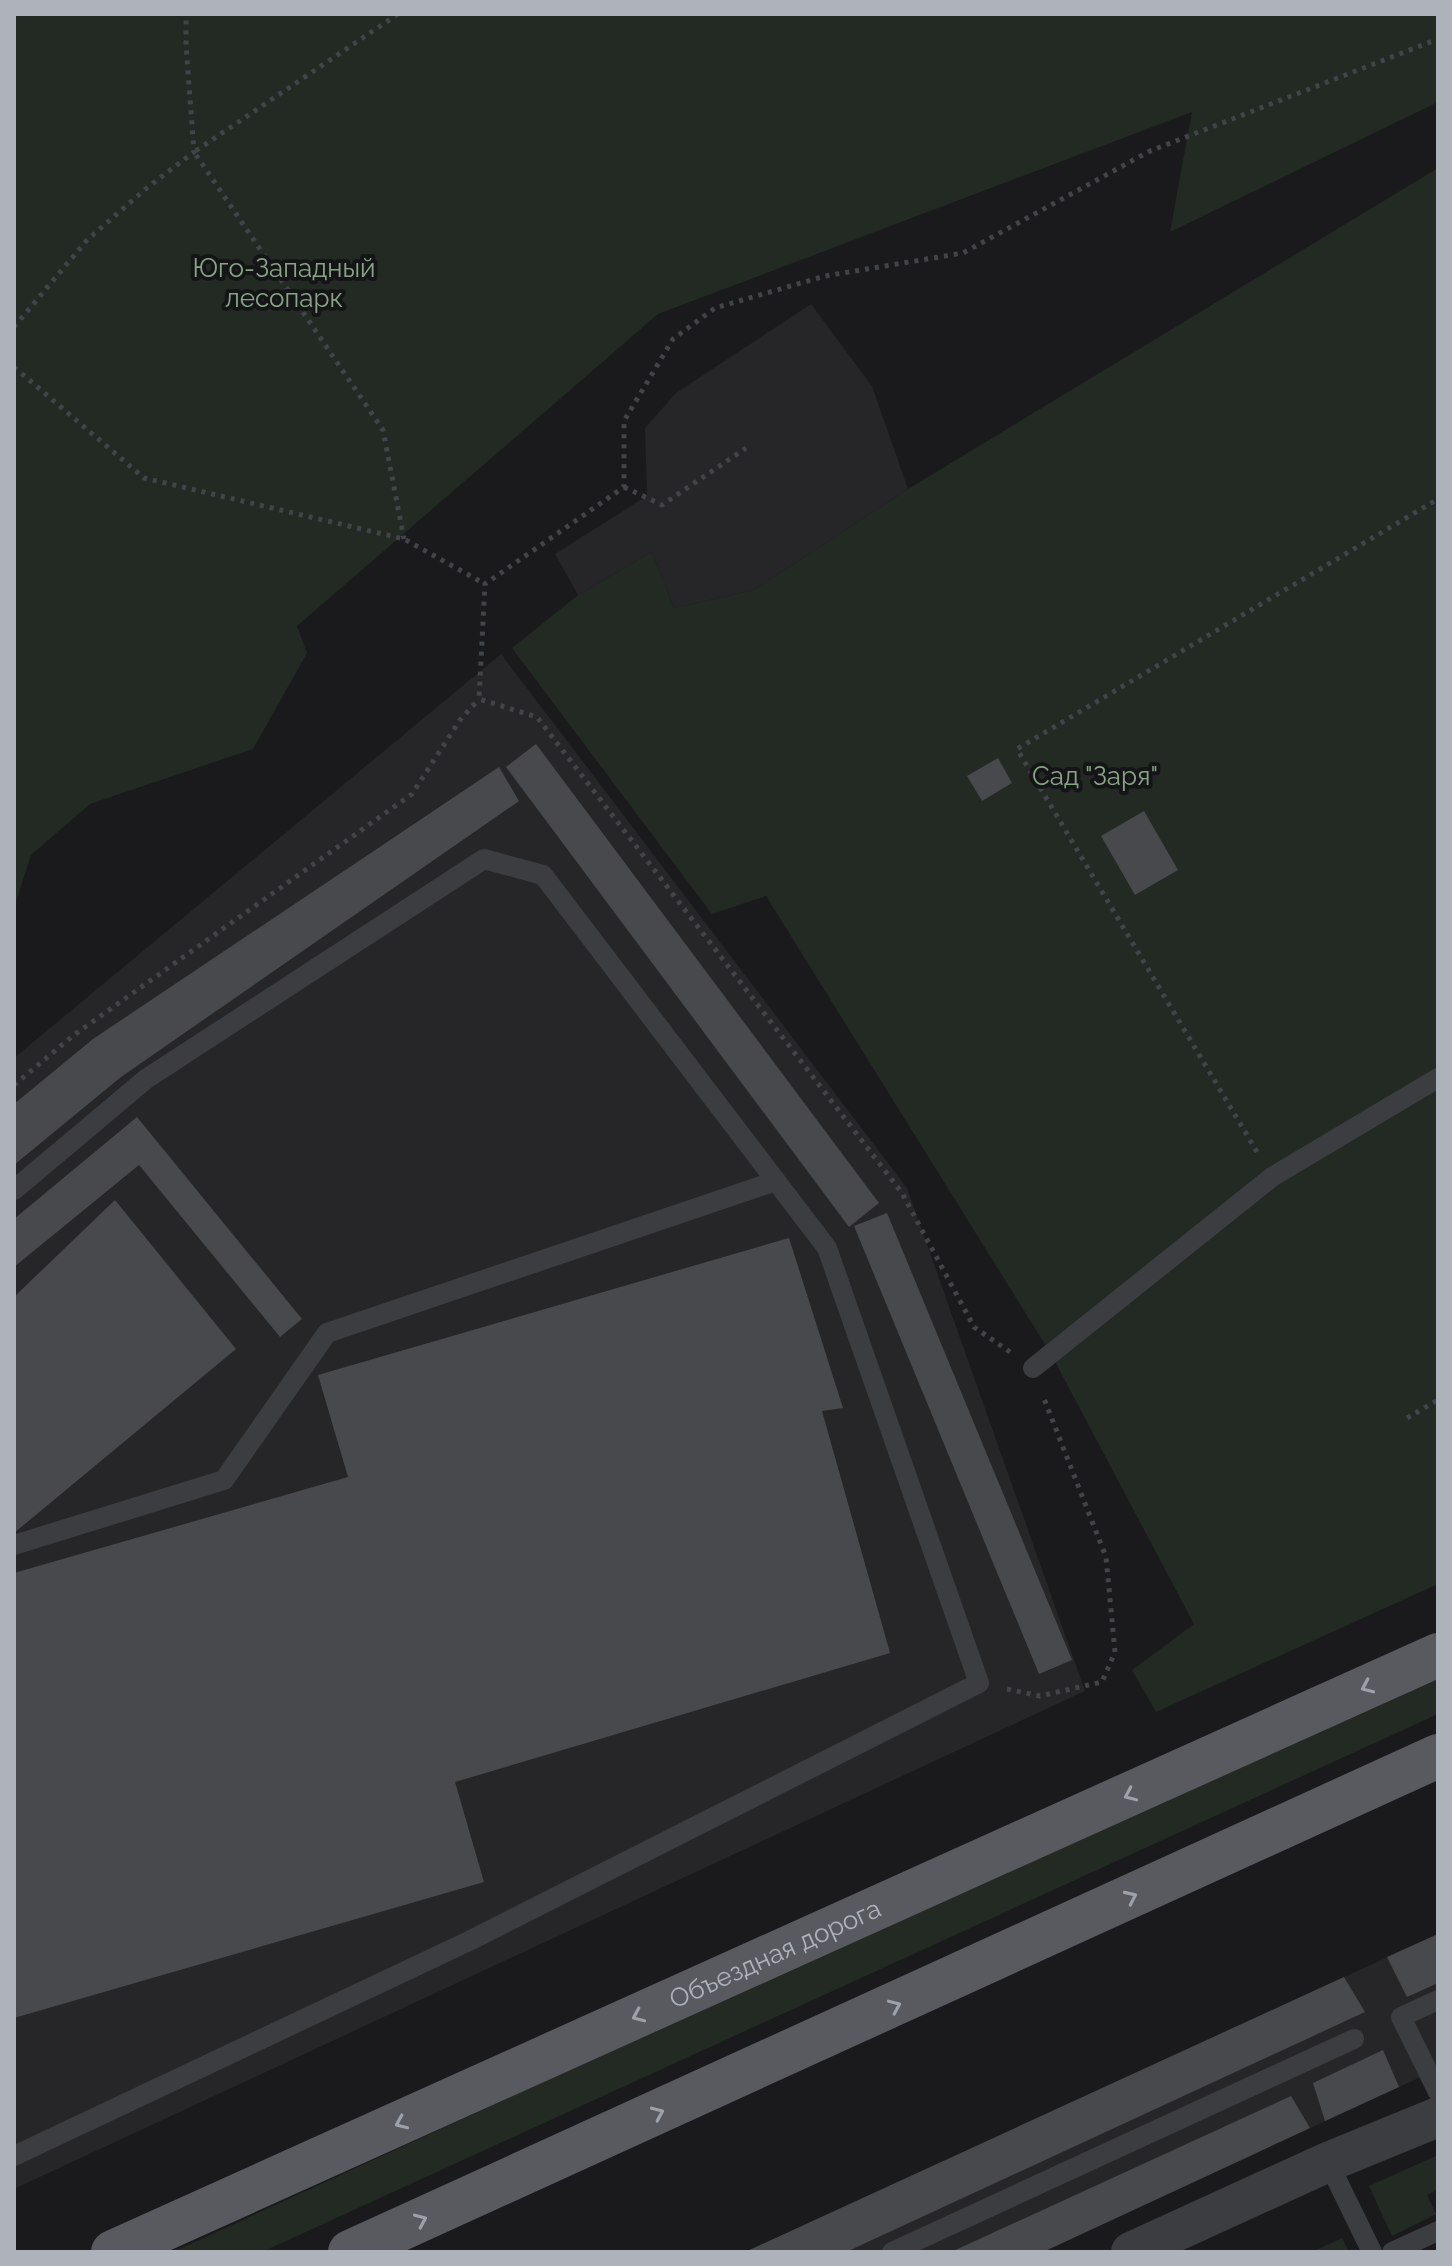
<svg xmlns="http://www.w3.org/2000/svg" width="1452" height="2266" font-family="Raleway,sans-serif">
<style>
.built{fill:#262629}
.green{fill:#222a23}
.building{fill:#47494c}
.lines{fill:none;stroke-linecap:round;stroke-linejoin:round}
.path{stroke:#414448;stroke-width:5;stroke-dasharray:4 6;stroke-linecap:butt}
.service{stroke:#3b3d41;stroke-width:20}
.minor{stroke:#3b3d41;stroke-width:40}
.primary{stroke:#585a60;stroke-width:44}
.oneway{stroke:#9da1a9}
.labels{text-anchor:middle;stroke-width:8;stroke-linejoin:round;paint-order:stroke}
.park-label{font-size:26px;fill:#87a486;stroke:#151517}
.street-label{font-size:26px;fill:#aeb3bb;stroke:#151517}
</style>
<rect width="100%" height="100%" fill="#1a1a1c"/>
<g class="built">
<path d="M811 304 872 386 908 489 754 590 674 608 652 552 578 595 555 554 647 496 645 428 676 393Z"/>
<path d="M501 654 907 1188 1085 1691 14 2189V1058Z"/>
<path d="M1438 1934V2069L1043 2252H745Z"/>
</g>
<g class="green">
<path d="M14 14H1438V102L1170 232 1192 112 658 314 297 626 307 653 253 749 90 804 31 855 14 908Z"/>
<path d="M1438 168V1584L1156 1712 1132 1670 1194 1624 1051 1354 766 896 712 914 512 648 578 595 652 552 674 608 754 590 908 489Z"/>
<path d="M1438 1671V1714L262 2252H173Z"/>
<path d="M1438 2155V2190L1427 2195 1436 2214 1392 2236 1369 2186Z"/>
<path d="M1342 2238 1349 2252H1312Z"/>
</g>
<g class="building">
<path d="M536 744 879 1203 849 1227 506 767Z"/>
<path d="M998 758 1012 783 982 801 967 776Z"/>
<path d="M499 767 519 801 121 1077 14 1165V1104L93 1039Z"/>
<path d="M1144 811 1178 870 1135 895 1101 836Z"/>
<path d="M137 1117 302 1319 280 1337 139 1165 14 1267V1219Z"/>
<path d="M115 1200 236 1349 14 1533V1297Z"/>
<path d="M887 1213 1072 1660 1039 1674 854 1226Z"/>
<path d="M789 1238 843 1408 822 1411 890 1653 455 1782 484 1882 14 2018V1573L348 1477 318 1375Z"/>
<path d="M1438 1934V1983L1407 1997 1387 1957Z"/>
<path d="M1344 1977 1365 2012 846 2252H745Z"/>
<path d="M1383 2050 1399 2087 1325 2121 1313 2083Z"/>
<path d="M1291 2096 1310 2128 1043 2252H951Z"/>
</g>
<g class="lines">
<g class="path">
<path d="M398 14 194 152 383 430 404 539"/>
<path d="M14 327 87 240 148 187 194 152 186 45V14"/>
<path d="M14 367 144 478 404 539 485 584"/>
<path d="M624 487 662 505 746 448"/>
<path d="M14 1085 74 1035 412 794 460 720 479 699"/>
<path d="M1257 1152 1017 749 1438 499"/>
<path d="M1010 1352 974 1327 902 1193 537 717 479 699 485 584 624 487V421L673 339 715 308 825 276 963 253 1150 151 1438 39"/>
<path d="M1407 1418 1438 1400"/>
<path d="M1007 1689 1040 1696 1102 1682 1115 1652 1106 1557 1043 1396"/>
</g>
<g class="service">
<path d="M14 1190 146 1079 484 859 543 875 827 1248 979 1683 469 1941 14 2156"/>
<path d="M1033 1368 1272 1177 1438 1078"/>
<path d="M14 1545 224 1480 327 1333 776 1181"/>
<path d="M1438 2000 1401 2017 1438 2092"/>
<path d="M1328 2162 1372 2252"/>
<path d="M892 2252 1354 2039"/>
<path d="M1392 2252 1438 2231"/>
</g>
<path class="minor" d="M1131 2252 1328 2162 1438 2117"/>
<g class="primary">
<path id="s1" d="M113 2252 1438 1655"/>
<path d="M350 2252 1438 1756"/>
</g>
</g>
<defs><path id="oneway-chevron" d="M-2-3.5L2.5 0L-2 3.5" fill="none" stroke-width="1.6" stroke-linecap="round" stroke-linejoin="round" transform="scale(2)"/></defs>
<g class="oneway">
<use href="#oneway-chevron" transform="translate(1367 1687) rotate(156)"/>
<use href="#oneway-chevron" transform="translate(1130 1795) rotate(156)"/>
<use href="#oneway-chevron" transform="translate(1131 1897) rotate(-25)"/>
<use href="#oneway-chevron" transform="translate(895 2006) rotate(-24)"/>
<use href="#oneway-chevron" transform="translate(638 2016) rotate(156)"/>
<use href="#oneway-chevron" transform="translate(658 2113) rotate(-24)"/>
<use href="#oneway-chevron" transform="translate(401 2123) rotate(156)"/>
<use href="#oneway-chevron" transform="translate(421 2220) rotate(-24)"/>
</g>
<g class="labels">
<g class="park-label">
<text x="284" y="277">Юго-Западный<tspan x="284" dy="30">лесопарк</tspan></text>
<text x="1095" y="785">Сад "Заря"</text>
</g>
<g class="street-label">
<text dy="9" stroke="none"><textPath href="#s1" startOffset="726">Объездная дорога</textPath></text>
</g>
</g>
<rect width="1452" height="2266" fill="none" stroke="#aeb3bb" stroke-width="32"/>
</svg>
